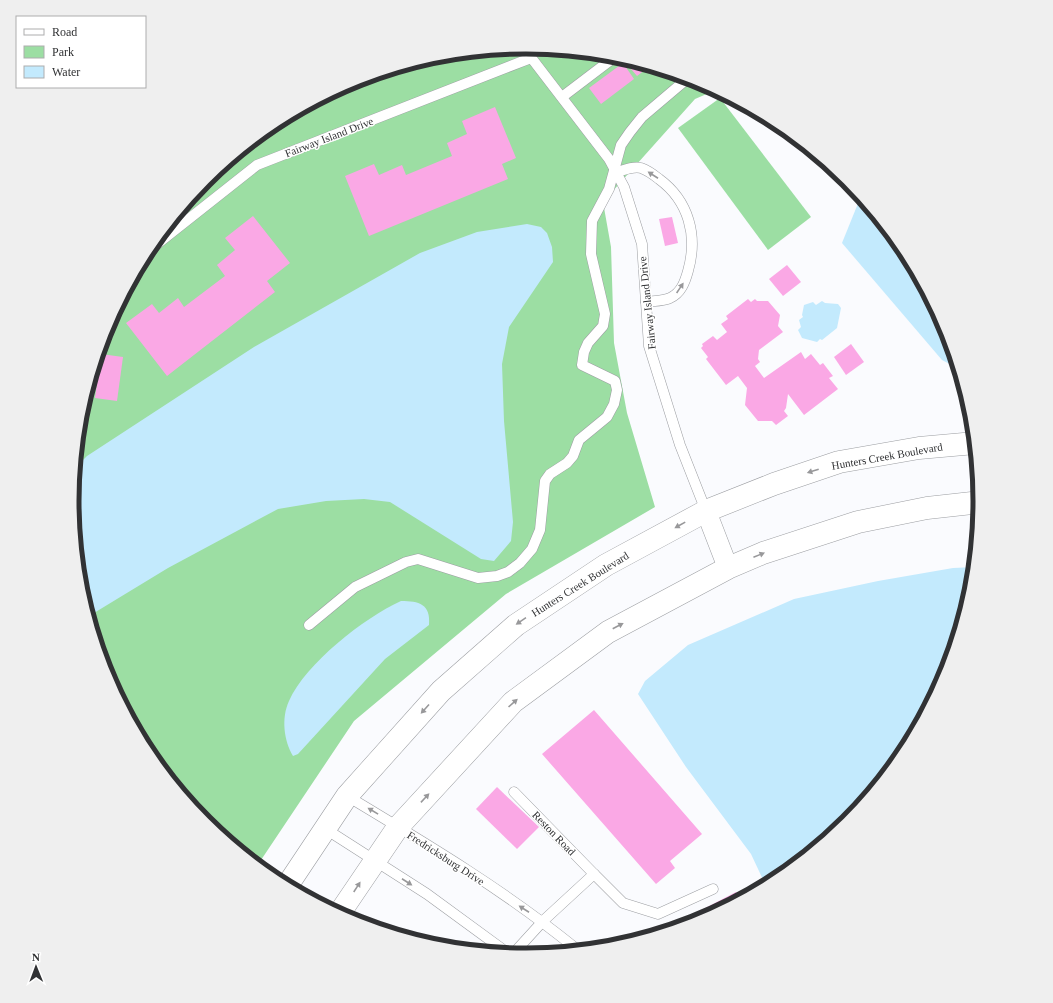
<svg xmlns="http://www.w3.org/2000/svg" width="1053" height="1003" font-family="Georgia,serif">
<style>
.green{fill:#9cdea3}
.water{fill:#c3eafd}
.building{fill:#faa8e5}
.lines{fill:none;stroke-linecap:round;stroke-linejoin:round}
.lane-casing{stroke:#9c9ea2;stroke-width:11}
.street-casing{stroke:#9c9ea2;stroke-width:21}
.secondary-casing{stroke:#9c9ea2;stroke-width:23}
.lane{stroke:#fff;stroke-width:10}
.street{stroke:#fff;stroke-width:20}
.secondary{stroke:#fff;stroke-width:22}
.oneway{fill:#98989a}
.labels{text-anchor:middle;stroke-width:3;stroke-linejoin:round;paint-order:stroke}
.street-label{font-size:11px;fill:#313234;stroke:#fff}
.rim{fill:none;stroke:#313234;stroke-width:5}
</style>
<rect width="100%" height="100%" fill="#fafbfe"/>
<g class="green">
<path d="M527 47 615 56 701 82 716 90 695 99 603 202 611 247 614 343 627 413 655 507 506 594 354 721 257 866 205 823 148 754 107 675 81 590 72 501 81 413 107 327 149 249 205 180 274 123 353 82 438 56Z"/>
<path d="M720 98 811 217 768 250 678 128Z"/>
</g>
<g class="water">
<path d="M861 196 905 249 946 328 959 369 942 360 842 243Z"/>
<path d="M527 224 541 227 547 233 552 247 553 262 509 327 502 364 504 421 513 522 511 541 494 561 481 559 390 502 364 499 326 501 278 509 168 568 89 616 81 590 72 501 75 468 87 456 254 347 420 253 477 232Z"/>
<path d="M822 301 825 303 838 304 841 308 837 328 822 340 820 339 817 342 802 338 798 330 801 327 799 320 803 317 802 315 804 305 813 302 816 305Z"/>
<path d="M975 567 972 590 946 676 904 754 848 823 779 880 766 886 751 854 686 767 638 694 645 681 688 645 794 599 878 581 953 568Z"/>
<path d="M401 601C419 601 431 604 429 625L385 659 298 754 293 756C284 741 281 718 289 701 306 663 364 618 401 601Z"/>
</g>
<g class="building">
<path d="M627 59 642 64 650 66 637 76 624 61Z"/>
<path d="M623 63 634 79 601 104 589 88Z"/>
<path d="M495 107 516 158 502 164 508 179 369 236 345 176 374 164 379 175 402 165 406 175 452 156 447 143 467 134 462 121Z"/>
<path d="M253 216 290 263 267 281 275 292 167 376 126 323 152 304 159 313 178 298 184 307 225 276 217 265 235 250 225 238Z"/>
<path d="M672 217 678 243 665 246 659 219Z"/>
<path d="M787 265 801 282 783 296 769 279Z"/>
<path d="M748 299 751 302 755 299 757 301H768L780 315 778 326 783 332 759 350 758 359 760 362 755 366 764 378 801 352 805 359 811 354 820 365 823 363 833 376 829 378 838 389 804 415 788 394 786 408 784 411 788 416 776 425 772 421H758L745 405 747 388 738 376 726 385 706 359 708 357 701 348 703 346 702 344 713 336 717 340 727 332 721 324 728 319 726 316Z"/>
<path d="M851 344 864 362 846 375 834 357Z"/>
<path d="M101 354 123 357 117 401 95 398Z"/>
<path d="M594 710 702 834 670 861 675 868 656 884 542 754Z"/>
<path d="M497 787 539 827 517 849 476 809Z"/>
<path d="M736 892 741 900 700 921 689 925 686 918Z"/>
</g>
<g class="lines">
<defs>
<g id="lane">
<path d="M523 47 609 159 624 187 642 244 649 346 680 445 706 511"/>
<path d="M562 97 616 56"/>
<path d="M617 172C624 170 633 166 641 168 647 170 654 175 659 179 689 201 698 236 688 271 685 282 681 293 670 298 664 301 653 301 646 302"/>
<path d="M147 252 257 165 531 58"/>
<path d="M82 415 84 402"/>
<path d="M309 625 355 587 406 562 418 559 478 578 497 576 508 572 520 563 532 549 540 530 545 481 550 474 567 463 573 456 579 440 607 417 614 404 617 390 615 381 582 365 584 352 588 343 603 326 605 314 591 254 592 221 609 189 621 145 630 132 642 117 688 78"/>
<path d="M347 796C425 843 504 890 574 947L575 951"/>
<path d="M324 828 427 894 509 954"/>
<path d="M594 874 623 903 658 914 713 889"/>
<path d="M512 955 543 921 594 874 514 792"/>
</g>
<path id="street" d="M706 511 728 568"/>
<g id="secondary">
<path d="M287 886 347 796 441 691 516 625 606 565 706 511 774 484 839 462 919 448 975 443"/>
<path d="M339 914 398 827 513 702 608 632 728 568 763 553 858 522 927 508 981 502"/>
</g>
</defs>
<use href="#lane" class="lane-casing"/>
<use href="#street" class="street-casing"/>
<use href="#secondary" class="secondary-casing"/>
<use href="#lane" class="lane"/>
<use href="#street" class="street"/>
<use href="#secondary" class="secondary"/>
</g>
<defs><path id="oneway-solid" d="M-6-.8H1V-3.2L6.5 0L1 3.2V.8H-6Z"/></defs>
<g class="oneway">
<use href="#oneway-solid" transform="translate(653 175) rotate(-147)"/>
<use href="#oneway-solid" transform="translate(680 288) rotate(-56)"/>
<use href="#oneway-solid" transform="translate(813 471) rotate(162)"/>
<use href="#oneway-solid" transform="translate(680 525) rotate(151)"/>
<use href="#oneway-solid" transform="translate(759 555) rotate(-22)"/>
<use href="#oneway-solid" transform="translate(521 621) rotate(146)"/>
<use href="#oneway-solid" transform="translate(618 626) rotate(-28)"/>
<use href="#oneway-solid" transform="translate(513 703) rotate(-42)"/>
<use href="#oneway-solid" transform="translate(425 709) rotate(132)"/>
<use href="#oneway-solid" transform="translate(425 798) rotate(-47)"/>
<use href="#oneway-solid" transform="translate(373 811) rotate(-149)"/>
<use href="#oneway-solid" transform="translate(407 882) rotate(33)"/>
<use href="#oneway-solid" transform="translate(357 887) rotate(-57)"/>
<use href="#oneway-solid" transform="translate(524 909) rotate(-147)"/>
</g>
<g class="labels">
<g class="street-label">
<text transform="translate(329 137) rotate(-21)" y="4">Fairway Island Drive</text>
<text transform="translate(647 303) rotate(-96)" y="4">Fairway Island Drive</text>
<text transform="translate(887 456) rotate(-10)" y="4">Hunters Creek Boulevard</text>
<text transform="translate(580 584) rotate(-32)" y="4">Hunters Creek Boulevard</text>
<text transform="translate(554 833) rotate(46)" y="4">Reston Road</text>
<text transform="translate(446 858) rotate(33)" y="4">Fredricksburg Drive</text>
</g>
</g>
<path d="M0 0H1053V1003H0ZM79 501a447 447 0 1 1 894 0a447 447 0 1 1-894 0Z" fill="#efefef" fill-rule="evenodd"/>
<path class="rim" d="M79 501a447 447 0 1 1 894 0a447 447 0 1 1-894 0Z"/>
<rect x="16" y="16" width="130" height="72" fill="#ffffff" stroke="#adadae"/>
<rect x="24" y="29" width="20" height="6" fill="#ffffff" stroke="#adadae"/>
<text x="52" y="36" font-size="12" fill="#313234">Road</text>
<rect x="24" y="46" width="20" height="12" fill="#9cdea3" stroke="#adadae"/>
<text x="52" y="56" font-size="12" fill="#313234">Park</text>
<rect x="24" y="66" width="20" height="12" fill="#c3eafd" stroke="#adadae"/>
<text x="52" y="76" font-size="12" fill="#313234">Water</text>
<g transform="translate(36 967) rotate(359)" stroke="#ffffff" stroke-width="3" paint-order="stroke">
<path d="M0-3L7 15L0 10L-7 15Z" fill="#313234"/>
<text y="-6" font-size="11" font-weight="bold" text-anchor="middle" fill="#313234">N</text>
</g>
</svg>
